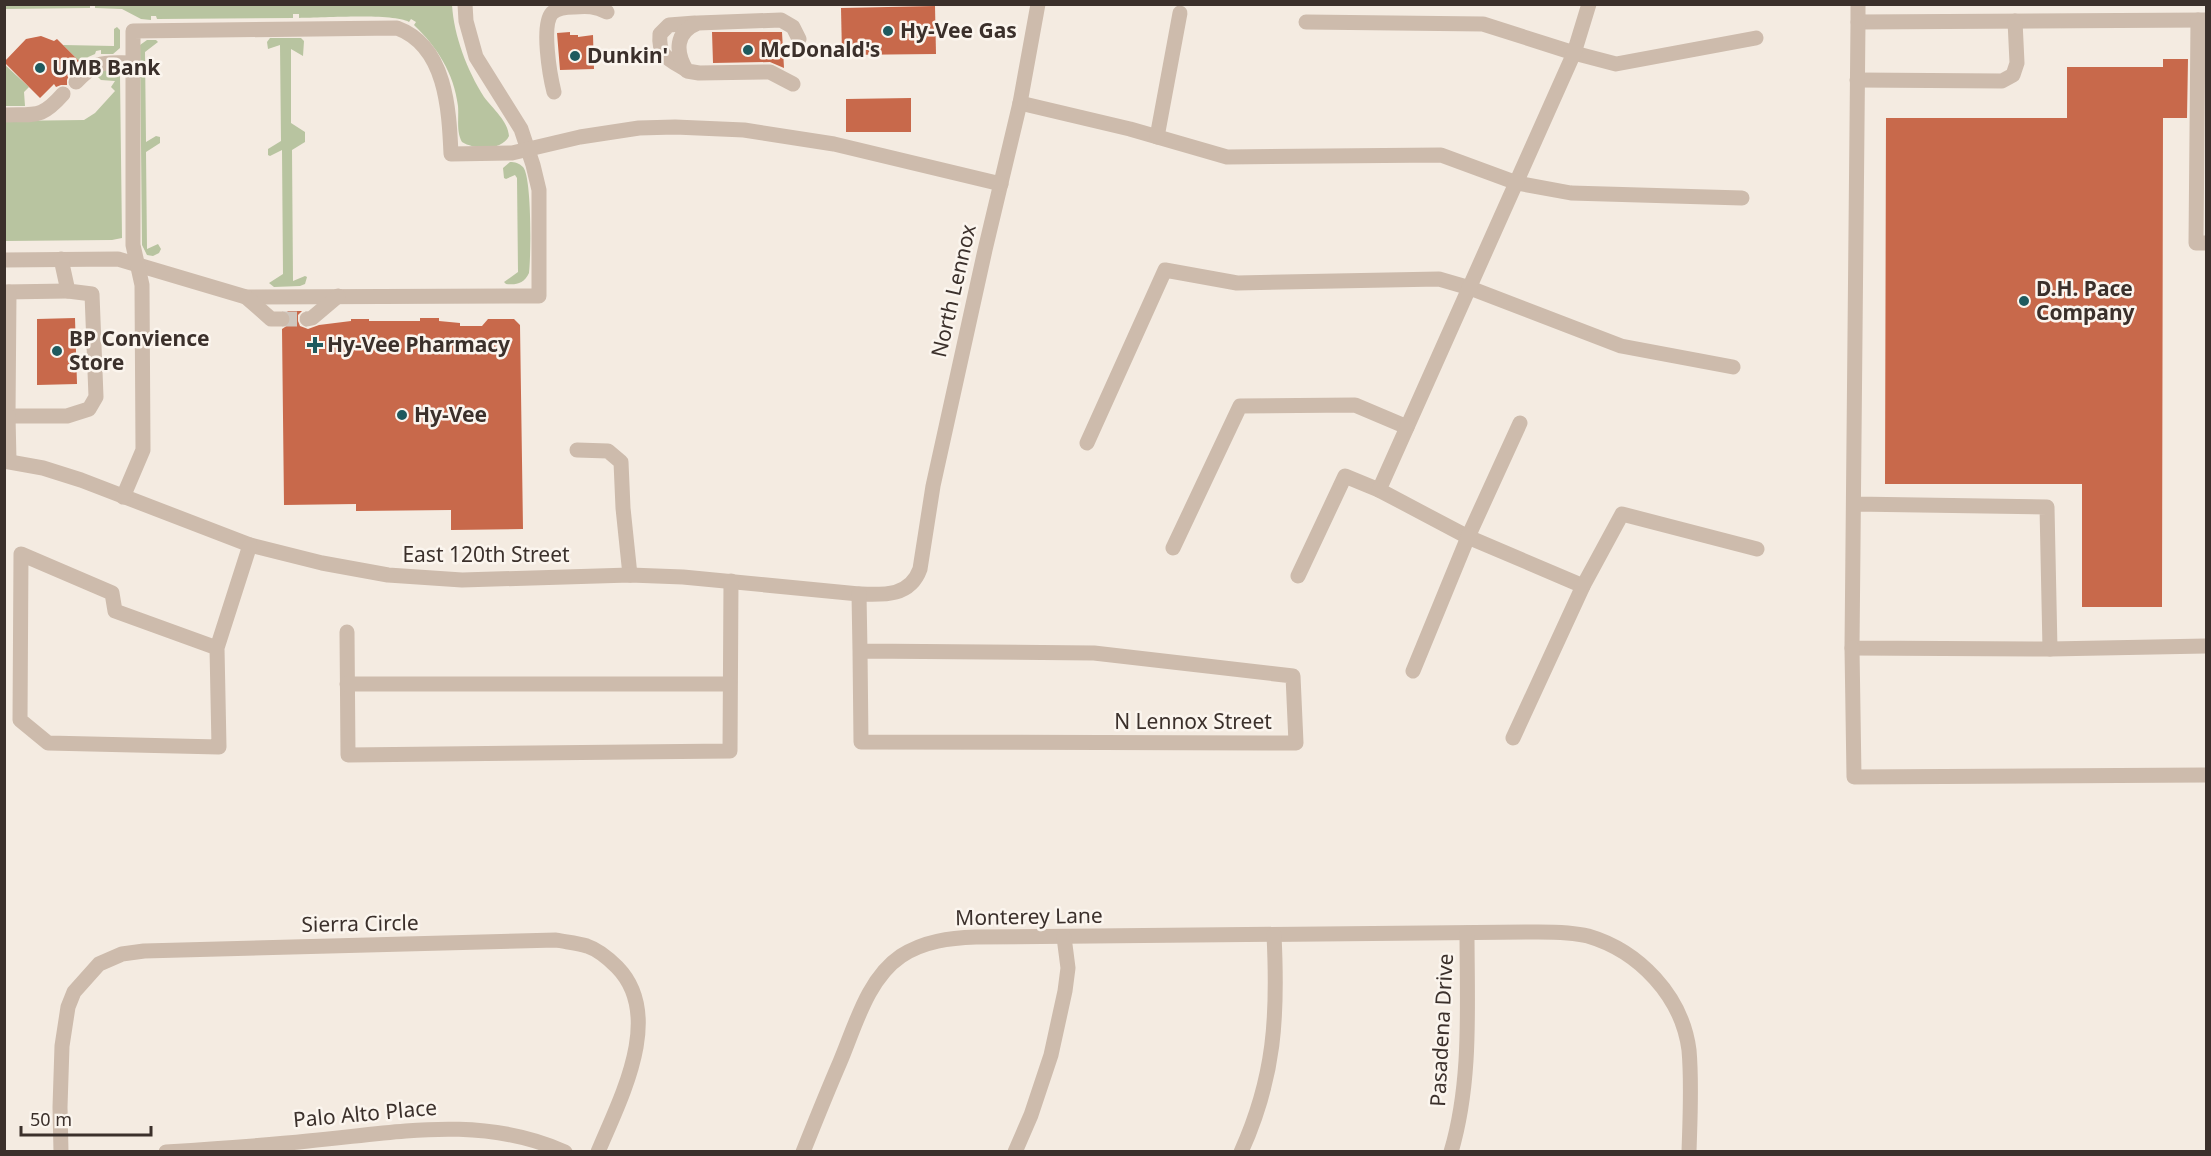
<svg xmlns="http://www.w3.org/2000/svg" width="2211" height="1156" font-family="'Noto Sans',sans-serif">
<style>
.green{fill:#b8c4a0}
.building{fill:#c8694b}
.lines{fill:none;stroke-linecap:round;stroke-linejoin:round}
.minor-tunnel{stroke:#cfc6bd;stroke-width:15;stroke-dasharray:15 8;stroke-linecap:butt}
.minor{stroke:#cdbbac;stroke-width:15}
.poi-dot{fill:#1f5a5e;stroke:#fbf5ee;stroke-width:2}
.labels{text-anchor:middle;stroke-width:5;stroke-linejoin:round;paint-order:stroke}
.poi-label{font-size:21px;font-weight:bold;fill:#3b302b;stroke:#fbf5ee;text-anchor:start}
.street-label{font-size:21px;fill:#3b302b;stroke:#fbf5ee}
</style>
<rect width="100%" height="100%" fill="#f4ebe1"/>
<g class="green">
<path d="M90 5V8L5 9V5Z"/>
<path d="M93 5H452C454 36 467 70 484 97 493 109 508 121 509 136 502 151 475 150 462 142 456 131 459 118 458 106 454 73 437 47 414 25L416 22 411 19 409 22C392 13 322 18 299 18V14H293V18L157 19 156 16H151V20L141 19 122 9 95 8V5Z"/>
<path d="M117 27 120 30V48L113 54H101V50L96 51 95 54 79 61 63 45 114 46V29Z"/>
<path d="M270 38H301L304 41 303 56 291 49V123L305 132V142L292 150 293 281 305 276 307 277 305 284 300 286 274 287 269 283 283 274 282 150 270 156 268 155V149L281 141 280 45 268 49 267 42Z"/>
<path d="M147 40H156L158 42 145 52 146 142 156 136 160 137V143L146 152 147 249 158 244 161 249 159 253 153 256 147 255 142 245 140 45Z"/>
<path d="M4 64 29 87 24 92 25 106H5Z"/>
<path d="M104 70H115L120 76 122 238 112 240 5 241 4 121 84 120 95 113 115 91 111 87 115 81 101 80 98 77 99 73Z"/>
<path d="M510 162C515 162 519 163 523 167 532 177 531 257 529 273 524 284 516 285 506 284L504 282 518 272 517 178 515 175 506 179 504 178 503 168Z"/>
</g>
<g class="building">
<path d="M935 6 936 54 842 55 841 8Z"/>
<path d="M570 32V35H578V37L593 35 594 69 560 70 557 33Z"/>
<path d="M712 32H782L784 68 770 62 713 63Z"/>
<path d="M41 36 54 41 57 39 79 61 66 72 69 75 67 80V85H61L56 87 54 84 40 98 4 62 26 39Z"/>
<path d="M2163 59H2188L2187 118H2163L2162 607H2082V484H1885L1886 118H2067V67H2163Z"/>
<path d="M911 98V132H846V99Z"/>
<path d="M287 311H302L298 315V321L300 326 308 329 319 325 351 321V319H369V321H420V318H439V321L460 323V326H482L488 319H514L520 325 523 529 451 530V510L356 511V504L284 505 282 329 291 323V315Z"/>
<path d="M75 318 77 384 37 385V319Z"/>
</g>
<g class="lines">
<path class="minor-tunnel" d="M282 319H307"/>
<g class="minor">
<path d="M1858 4V22L2206 20"/>
<path d="M2198 20 2196 243H2206"/>
<path d="M1306 22 1483 24 1574 53 1616 64 1756 38"/>
<path d="M685 69C668 59 658 56 660 34L669 25 695 23"/>
<path d="M1857 80 2002 81 2013 75 2017 63 2015 21"/>
<path d="M76 82C98 59 103 63 133 63"/>
<path d="M793 84 770 72 699 73 687 71C675 52 675 32 698 23L781 20 793 27 799 39"/>
<path d="M554 92C550 76 541 25 552 13 558 7 567 7 574 7 587 6 595 6 607 12"/>
<path d="M1020 103 1130 129 1227 157 1441 155 1517 183 1571 193 1742 198"/>
<path d="M4 115C36 114 41 119 63 94"/>
<path d="M1157 137 1180 13"/>
<path d="M4 260 118 259 246 297 539 296V190L533 165 521 129 476 57 466 21 465 4"/>
<path d="M4 292 68 291"/>
<path d="M9 292 8 416H67L89 409 96 397 92 294 68 291 61 259"/>
<path d="M246 297 271 319H282"/>
<path d="M307 319 312 318 338 296"/>
<path d="M4 415 8 416 9 461"/>
<path d="M1087 443 1165 270 1237 283 1439 279 1470 288 1621 346 1733 367"/>
<path d="M577 450 608 451 621 462 623 508 630 575"/>
<path d="M4 461 43 468 81 480 250 545 322 563 388 575 462 580 630 575 683 577 859 594C883 595 910 597 920 569L933 486 985 250 1020 103 1038 4"/>
<path d="M123 497 143 450 142 285 133 245V31L397 28C446 46 449 109 451 154L512 153 580 137 639 128 675 127 744 130 834 144 1001 184"/>
<path d="M1854 504 2047 507 2050 649 1852 648 1858 22"/>
<path d="M1173 548 1240 406 1355 405 1407 427"/>
<path d="M1298 576 1345 476 1379 490"/>
<path d="M1583 586 1468 537 1379 490 1574 53 1589 4"/>
<path d="M859 594 860 651 1094 653 1293 676 1296 743 861 742 860 651"/>
<path d="M347 632 348 755 730 751 731 581"/>
<path d="M217 648 115 611 112 593 21 554 20 720 48 743 219 747 217 648 250 545"/>
<path d="M1852 648 1854 777 2206 775"/>
<path d="M2050 649 2206 646"/>
<path d="M1413 671 1468 537 1520 423"/>
<path d="M347 684H729"/>
<path d="M1513 738 1583 586 1622 514 1757 549"/>
<path d="M61 1152 60 1107 62 1046 68 1007 74 992 99 964 122 954 144 951 556 940C566 942 577 943 587 946 599 950 608 958 617 967 665 1016 620 1099 598 1152"/>
<path d="M166 1152C213 1149 260 1146 308 1141 396 1133 480 1114 565 1152"/>
<path d="M803 1152C815 1122 827 1092 840 1062 855 1027 867 979 901 956 924 941 950 938 976 937L1538 932C1554 932 1572 932 1588 936 1639 951 1682 996 1689 1050 1692 1084 1690 1118 1689 1152"/>
<path d="M1015 1152 1031 1115 1051 1055 1065 991 1068 968 1064 937"/>
<path d="M1241 1152C1275 1077 1278 1016 1274 935"/>
<path d="M1451 1152C1472 1081 1467 1005 1467 933"/>
</g>
</g>
<g class="poi-dot">
<circle cx="888" cy="31" r="6"/>
<circle cx="748" cy="50" r="6"/>
<circle cx="575" cy="56" r="6"/>
<circle cx="40" cy="68" r="6"/>
<circle cx="2024" cy="301" r="6"/>
<path d="M312 336h6v6h6v6h-6v6h-6v-6h-6v-6h6z"/>
<circle cx="57" cy="351" r="6"/>
<circle cx="402" cy="415" r="6"/>
</g>
<g class="labels">
<g class="poi-label">
<text x="900" y="38">Hy-Vee Gas</text>
<text x="760" y="57">McDonald's</text>
<text x="587" y="63">Dunkin'</text>
<text x="52" y="75">UMB Bank</text>
<text x="2036" y="296">D.H. Pace<tspan x="2036" dy="24">Company</tspan></text>
<text x="69" y="346">BP Convience<tspan x="69" dy="24">Store</tspan></text>
<text x="327" y="352">Hy-Vee Pharmacy</text>
<text x="414" y="422">Hy-Vee</text>
</g>
<g class="street-label">
<text transform="translate(954 291) rotate(-77)" y="7">North Lennox</text>
<text x="486" y="562">East 120th Street</text>
<text x="1193" y="729">N Lennox Street</text>
<text transform="translate(1029 917) rotate(-1)" y="7">Monterey Lane</text>
<text transform="translate(360 924) rotate(-1)" y="7">Sierra Circle</text>
<text transform="translate(1442 1030) rotate(-87)" y="7">Pasadena Drive</text>
<text transform="translate(365 1114) rotate(-5)" y="7">Palo Alto Place</text>
</g>
</g>
<rect width="2211" height="1156" fill="none" stroke="#3b302b" stroke-width="12"/>
<path d="M21 1126v9h130v-9" fill="none" stroke="#3b302b" stroke-width="3"/>
<text x="30" y="1126" font-size="18" fill="#3b302b" stroke="#fbf5ee" stroke-width="4.5" paint-order="stroke">50 m</text>
</svg>
